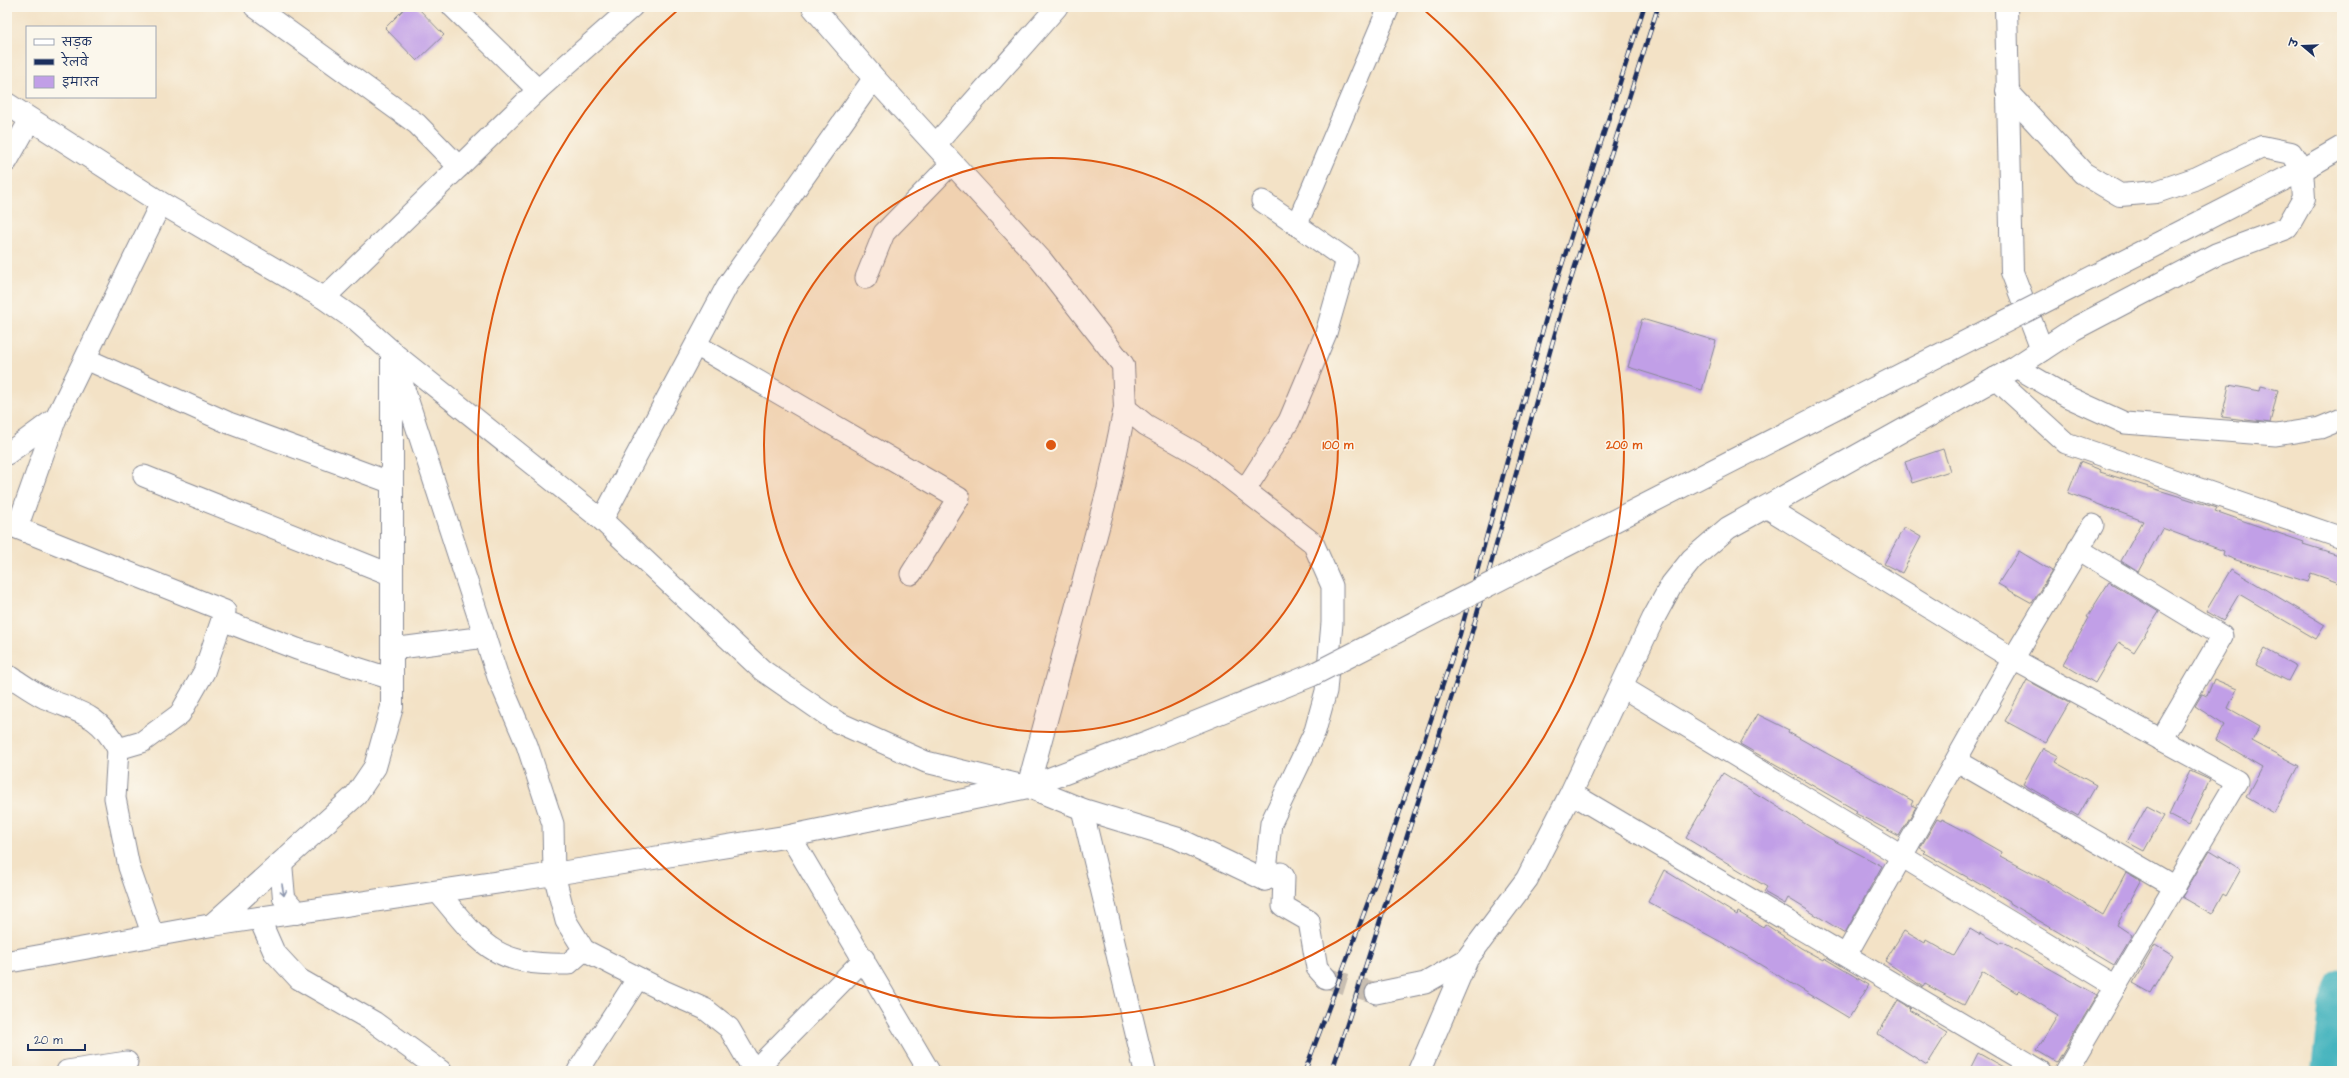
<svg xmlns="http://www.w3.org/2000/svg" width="2349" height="1078" font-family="'Architects Daughter','Playpen Sans Deva',sans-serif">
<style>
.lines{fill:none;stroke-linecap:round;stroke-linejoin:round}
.river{stroke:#45b4be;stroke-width:34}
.building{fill:#c19fe7}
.minor-tunnel{stroke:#c8beb1;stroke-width:21;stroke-dasharray:21 10;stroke-linecap:butt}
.minor-casing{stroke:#878892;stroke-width:23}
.tertiary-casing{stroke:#878892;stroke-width:24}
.secondary-casing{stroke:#878892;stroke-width:24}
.primary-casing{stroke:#878892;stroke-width:24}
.minor{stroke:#fff;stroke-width:21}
.tertiary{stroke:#fff;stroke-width:22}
.secondary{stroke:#fff;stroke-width:22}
.primary{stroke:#fff;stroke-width:22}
.rail-casing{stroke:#1b2f5e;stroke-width:4.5}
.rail{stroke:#fbf7ec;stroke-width:3;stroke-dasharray:9;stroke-linecap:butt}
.primary-bridge-casing{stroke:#878892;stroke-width:24;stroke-linecap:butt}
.primary-bridge{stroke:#fff;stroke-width:22}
.oneway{stroke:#8d97ae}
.ring{fill:none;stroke:#de5710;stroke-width:2}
.centre{fill:#de5710;stroke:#fbf7ec;stroke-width:2}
.ring-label{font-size:12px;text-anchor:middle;font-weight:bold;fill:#de5710;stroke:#fbf7ec;stroke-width:3;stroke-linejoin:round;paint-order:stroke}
</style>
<rect width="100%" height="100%" fill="#fbf7ec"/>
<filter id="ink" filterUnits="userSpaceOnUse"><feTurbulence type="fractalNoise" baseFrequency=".025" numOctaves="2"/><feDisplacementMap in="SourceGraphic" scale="8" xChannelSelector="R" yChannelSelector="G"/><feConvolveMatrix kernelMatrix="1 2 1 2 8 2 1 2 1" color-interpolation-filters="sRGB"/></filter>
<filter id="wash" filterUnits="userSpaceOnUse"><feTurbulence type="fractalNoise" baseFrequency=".012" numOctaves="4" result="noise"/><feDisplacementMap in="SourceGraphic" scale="16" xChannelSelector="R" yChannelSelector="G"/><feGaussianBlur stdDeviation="0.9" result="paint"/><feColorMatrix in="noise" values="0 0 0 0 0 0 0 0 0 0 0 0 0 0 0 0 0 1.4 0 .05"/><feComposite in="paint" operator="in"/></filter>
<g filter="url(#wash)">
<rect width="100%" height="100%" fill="#f3e2c6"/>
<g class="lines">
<path class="river" d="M2329 1071 2337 1000 2342 986"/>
</g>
<g id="blocks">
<g class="building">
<path d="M406 7H417L444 35 417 61 385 28Z"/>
<path d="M1642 319 1716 341 1702 390 1628 367Z"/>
<path d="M2229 385 2260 391 2261 386 2278 390 2270 423 2222 417Z"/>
<path d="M1943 449 1950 471 1912 483 1905 462Z"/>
<path d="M2080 462 2101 470 2100 472 2217 508 2215 511 2304 542 2303 544 2342 556V584L2311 573 2308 582 2236 560 2223 555 2224 551 2162 528 2138 572 2121 561 2143 521 2068 493Z"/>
<path d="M1904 527 1921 537 1902 573 1884 564Z"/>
<path d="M2019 551 2052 571 2032 603 1998 584Z"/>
<path d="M2231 569 2325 625 2316 639 2239 594 2223 621 2206 611Z"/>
<path d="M2109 582 2159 612 2134 652 2119 642 2095 683 2063 664 2089 618 2087 617Z"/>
<path d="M2265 649 2296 666 2288 681 2256 665Z"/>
<path d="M2214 679 2237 689 2228 708 2260 726 2252 741 2299 766 2274 813 2246 797 2262 767 2216 740 2224 725 2195 706 2202 694 2207 696Z"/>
<path d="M2027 680 2069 703 2046 743 2005 721Z"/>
<path d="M1757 714 1789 730 1788 732 1913 801 1911 805 1916 807 1899 836 1855 813 1857 811 1740 744Z"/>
<path d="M2043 748 2059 756 2055 762 2096 785 2078 816 2023 784Z"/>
<path d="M2190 771 2210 780 2188 825 2169 815Z"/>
<path d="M1723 773 1825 836 1882 866 1845 933 1788 898 1785 904 1764 892 1767 887 1686 838Z"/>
<path d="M2147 806 2164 815 2144 851 2127 842Z"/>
<path d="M1937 819 1941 821 1942 819 1961 829 2001 852 2000 856 2045 880 2103 915 2126 872 2141 881 2117 925 2132 935 2114 965 2009 903 2010 901 1924 853 1926 851 1920 848Z"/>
<path d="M2210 850 2241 869 2226 896 2223 894 2212 914 2182 897Z"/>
<path d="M1664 870 1737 915 1738 912 1763 927 1765 924 1801 948 1823 960 1824 958 1869 985 1849 1018 1741 953 1648 902Z"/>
<path d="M1970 929 1980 935 1981 933 2001 944 2002 942 2097 995 2057 1062 2037 1050 2058 1015 2019 991 2017 993 1982 971 1964 1005 1925 984 1923 987 1885 961 1904 931 1925 943 1926 940 1954 956Z"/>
<path d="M2155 945 2173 956 2151 993 2133 983Z"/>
<path d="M1898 1000 1911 1008 1909 1010 1947 1033 1927 1065 1878 1034Z"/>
<path d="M1978 1053 2010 1071H1969Z"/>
</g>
</g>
</g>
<g filter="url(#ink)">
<use href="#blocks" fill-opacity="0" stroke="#878892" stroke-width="1"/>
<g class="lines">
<path class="minor-tunnel" d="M1326 978 1376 993"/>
<defs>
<g id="minor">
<path d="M255 7 417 124 459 167"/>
<path d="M453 7 538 90"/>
<path d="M936 144 1057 7"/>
<path d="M7 161 30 120"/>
<path d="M1297 224 1389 7"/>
<path d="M866 278 884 233 952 163"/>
<path d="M324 298 538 90 632 7"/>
<path d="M696 345 959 498 911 574"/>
<path d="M392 352 602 520 762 670 837 722 926 762 1028 787 1082 809 1177 838 1265 880 1281 873 1284 877 1283 906 1309 921 1317 968 1326 978"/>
<path d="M394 358 498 677 527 745 553 824 554 874 566 921 584 950 664 991 705 1009 729 1028 754 1071"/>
<path d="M86 359 229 423 392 483"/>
<path d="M2016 367 2068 397 2125 423 2276 435 2320 428 2342 419"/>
<path d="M1995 378 2066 443 2342 538"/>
<path d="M1125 408 1146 425 1201 456 1313 543 1332 586V623L1326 691 1315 731 1271 823 1265 880"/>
<path d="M56 418 17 528 225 611 204 672 180 714 142 742 118 749 115 798 129 867 153 936"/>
<path d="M7 454 56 418 161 203"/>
<path d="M144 476 392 575"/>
<path d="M1245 490 1289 421 1326 333 1347 260 1262 201"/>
<path d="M1766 507 2013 659 2237 781 2116 986"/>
<path d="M602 520 727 286 874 78"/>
<path d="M2078 549 2222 636 2161 740"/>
<path d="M222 620 297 649 392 679"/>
<path d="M392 649 485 637"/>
<path d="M11 677C22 684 33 692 45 698 80 713 98 713 118 749"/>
<path d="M1622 687 2116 986 2066 1071"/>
<path d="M1957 761 2175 887"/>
<path d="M1571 793 2041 1071"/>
<path d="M1082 809 1145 1071"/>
<path d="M790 836 929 1071"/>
<path d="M438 892C482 945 494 966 568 964L584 950"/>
<path d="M259 918 274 952 299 979 374 1022 441 1071"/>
<path d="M1846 955 2013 659 2093 525"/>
<path d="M1376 993 1425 983 1467 959"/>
<path d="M67 1071 127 1062"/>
<path d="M578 1071 638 978"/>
<path d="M754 1071 864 959"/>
</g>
<g id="tertiary">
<path d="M813 7 874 78 1041 260 1123 365 1125 408 1108 490 1028 787"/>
<path d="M2006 7 2012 272 2042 350"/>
<path d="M2007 91 2083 173 2120 195 2156 192 2197 178 2262 147 2291 153 2302 170"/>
</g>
<path id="secondary" d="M7 962 212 925"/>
<g id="primary">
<path d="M7 104 161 203 324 298 357 321 392 352V707L375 767 356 795 212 925"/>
<path d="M2173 236 2302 170 2342 147"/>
<path d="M281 863 284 898 297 913"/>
<path d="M212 925 554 874 790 836 1028 787 1155 739"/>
<path d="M1419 1071 1467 959 1527 879 1571 793 1653 619 1672 584 1692 559 1728 528 2016 367 2074 329 2217 254 2287 228 2304 198 2302 170"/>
</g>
</defs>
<use href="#minor" class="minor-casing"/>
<use href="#tertiary" class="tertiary-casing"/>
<use href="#secondary" class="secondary-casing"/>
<use href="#primary" class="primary-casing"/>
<use href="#minor" class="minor"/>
<use href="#tertiary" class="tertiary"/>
<use href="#secondary" class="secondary"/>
<use href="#primary" class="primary"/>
<defs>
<g id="rail">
<path d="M1305 1071 1379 873 1460 634 1552 296 1644 7"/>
<path d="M1332 1071 1470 639 1564 301 1658 7"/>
</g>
</defs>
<use href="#rail" class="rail-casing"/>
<use href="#rail" class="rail"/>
<defs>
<path id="primary-bridge" d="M1155 739 1312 675 2173 236"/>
</defs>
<use href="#primary-bridge" class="primary-bridge-casing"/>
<use href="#primary-bridge" class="primary-bridge"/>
</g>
<defs><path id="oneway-shaft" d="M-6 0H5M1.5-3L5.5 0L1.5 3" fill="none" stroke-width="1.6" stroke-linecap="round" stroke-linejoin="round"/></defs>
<use class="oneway" href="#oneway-shaft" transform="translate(283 890) rotate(80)"/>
</g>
<circle cx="1051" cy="445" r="287" fill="#de5710" fill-opacity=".12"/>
<g class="ring">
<circle cx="1051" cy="445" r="287"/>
<path d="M1423 9A573 573 0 1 1 679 9"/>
</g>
<circle cx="1051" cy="445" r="6" class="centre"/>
<g class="ring-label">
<text x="1338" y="449">100 m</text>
<text x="1624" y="449">200 m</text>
</g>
<rect width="2349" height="1078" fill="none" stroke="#fbf7ec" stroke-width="24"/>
<rect x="26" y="26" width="130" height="72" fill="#fbf7ec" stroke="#a1a7b3"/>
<rect x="34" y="39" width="20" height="6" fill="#ffffff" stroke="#a1a7b3"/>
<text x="62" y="46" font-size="12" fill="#1b2f5e">सड़क</text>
<rect x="34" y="59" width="20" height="6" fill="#1b2f5e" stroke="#a1a7b3"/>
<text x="62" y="66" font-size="12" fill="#1b2f5e">रेलवे</text>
<rect x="34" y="76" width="20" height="12" fill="#c19fe7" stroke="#a1a7b3"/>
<text x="62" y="86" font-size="12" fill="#1b2f5e">इमारत</text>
<g transform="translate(2303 46) rotate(289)" stroke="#fbf7ec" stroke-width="3" paint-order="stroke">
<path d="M0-3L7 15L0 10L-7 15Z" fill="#1b2f5e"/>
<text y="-6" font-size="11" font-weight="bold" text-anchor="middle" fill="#1b2f5e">उ</text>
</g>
<path d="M28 1044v6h57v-6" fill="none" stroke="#1b2f5e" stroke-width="2"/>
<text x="34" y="1044" font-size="12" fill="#1b2f5e" stroke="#fbf7ec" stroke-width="3" paint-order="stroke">20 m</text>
</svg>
